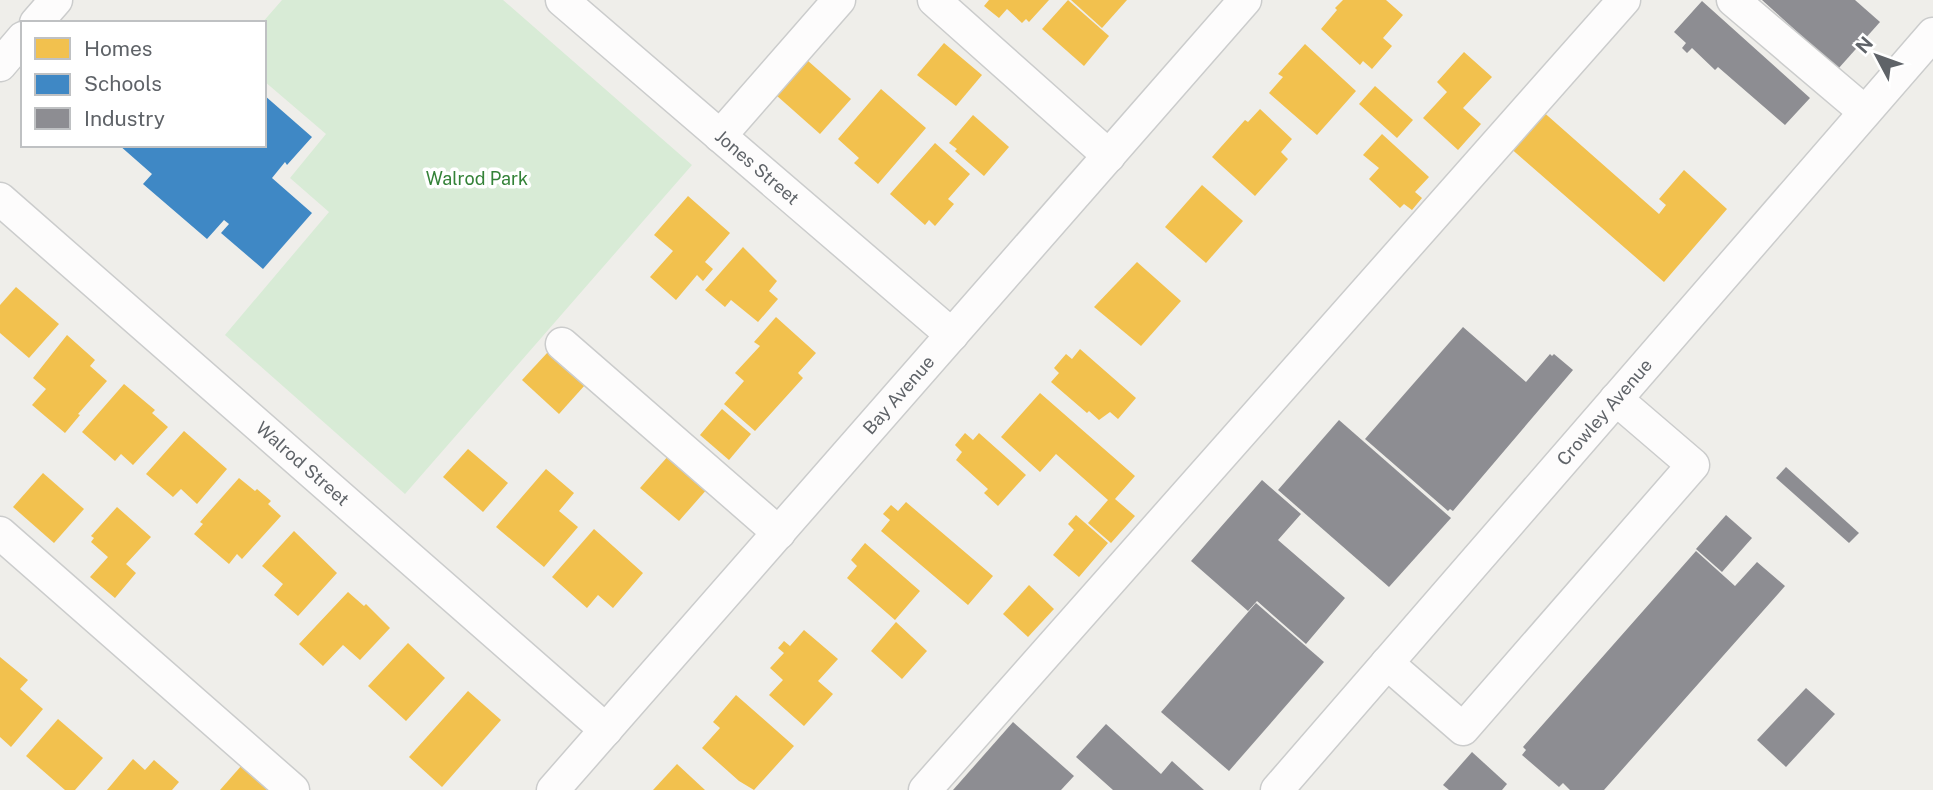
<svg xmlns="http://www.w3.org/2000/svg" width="1933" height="790" font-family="'Public Sans',sans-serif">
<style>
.green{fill:#d8ebd6}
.homes{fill:#f2c14e}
.schools{fill:#3f88c5}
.industry{fill:#8d8d92}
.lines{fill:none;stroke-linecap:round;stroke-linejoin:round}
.minor-casing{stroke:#cbcccc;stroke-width:35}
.minor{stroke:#fdfcfc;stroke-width:32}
.labels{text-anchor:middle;stroke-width:7;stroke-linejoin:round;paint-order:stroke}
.street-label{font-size:18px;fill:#5f6368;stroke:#fff}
.park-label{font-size:18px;fill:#348238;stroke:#fff}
</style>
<rect width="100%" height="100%" fill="#efeeea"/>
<path class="green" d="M282 0H503L692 165 405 494 225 335 329 212 290 178 326 134 264 81V23H262Z"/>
<g class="homes">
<path d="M989 0H1049L1029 22 1026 19 1022 23 1007 9 999 18 984 6Z"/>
<path d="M1068 0 1109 36 1084 66 1042 29Z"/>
<path d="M1071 0H1127L1102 28Z"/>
<path d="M1343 0H1386L1403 15 1383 38 1392 46 1372 69 1363 61 1360 65 1321 29 1337 10 1335 8Z"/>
<path d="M944 43 982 75 956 106 917 75Z"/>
<path d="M1305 44 1356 91 1317 135 1269 93 1283 77 1278 74Z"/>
<path d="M1464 52 1492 77 1463 108 1481 124 1458 150 1423 118 1447 92 1437 82Z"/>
<path d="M807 60 851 99 820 134 776 95Z"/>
<path d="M1375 86 1413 120 1397 138 1359 104Z"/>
<path d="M881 89 926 128 878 184 854 163 859 158 838 139Z"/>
<path d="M1260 109 1292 139 1281 152 1288 159 1255 196 1212 157 1245 120 1248 122Z"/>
<path d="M1540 109 1659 214 1666 205 1659 199 1684 170 1727 209 1664 282 1508 146Z"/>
<path d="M973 115 1009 147 984 176 955 151 957 149 949 143Z"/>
<path d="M1382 134 1429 177 1415 192 1422 198 1412 210 1404 204 1400 208 1369 179 1379 168 1363 155Z"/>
<path d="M935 143 970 174 948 199 954 204 935 226 929 220 925 225 890 194Z"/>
<path d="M1202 185 1243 221 1206 263 1165 227Z"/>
<path d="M688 196 730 233 705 262 713 269 703 281 697 275 676 300 650 277 673 251 654 235Z"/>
<path d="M743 247 777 281 769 291 778 299 758 322 731 300 725 307 705 290Z"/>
<path d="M1137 262 1181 301 1141 346 1094 307Z"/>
<path d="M16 287 59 324 29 358 0 333V305Z"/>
<path d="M776 317 816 353 798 373 803 378 755 431 724 404 744 381 735 373 760 346 754 342Z"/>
<path d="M67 335 95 360 90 366 107 381 78 414 80 415 65 433 32 405 46 389 33 378Z"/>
<path d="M1080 349 1136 398 1118 419 1110 412 1099 420 1089 411 1087 413 1051 382 1059 373 1054 368 1066 354 1072 359Z"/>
<path d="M548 352 585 385 559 414 522 380Z"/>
<path d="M124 384 155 410 152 413 168 427 133 465 121 454 115 461 82 432Z"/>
<path d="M1040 393 1135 476 1115 499 1135 516 1111 543 1088 523 1108 500 1056 454 1040 472 1001 437Z"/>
<path d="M722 409 751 434 729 460 700 435Z"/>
<path d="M184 431 227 469 197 504 181 489 173 497 146 474Z"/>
<path d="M965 433 973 440 979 433 1026 475 998 506 984 493 988 489 956 460 962 452 955 445Z"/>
<path d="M468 449 508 483 483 512 443 477Z"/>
<path d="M669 455 708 488 679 521 640 488Z"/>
<path d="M546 469 574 493 559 511 578 527 544 567 496 527Z"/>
<path d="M43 473 84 509 54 543 13 507Z"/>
<path d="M239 478 255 491 257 489 271 501 268 504 281 516 242 559 237 554 229 564 194 534 203 524 200 522Z"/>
<path d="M906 502 993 576 968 605 881 531 890 520 883 514 891 505 898 511Z"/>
<path d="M117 507 151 537 126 564 136 573 115 598 90 577 108 557 91 542 94 538 91 536Z"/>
<path d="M1076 515 1108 543 1079 577 1053 555 1074 530 1068 524Z"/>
<path d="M594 529 643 573 613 608 598 595 587 608 552 577Z"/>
<path d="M294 531 337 573 298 616 274 595 283 584 262 566Z"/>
<path d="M865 543 920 591 895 620 847 578 857 566 851 560Z"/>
<path d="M1029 585 1054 609 1028 637 1003 614Z"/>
<path d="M348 592 364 606 366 604 390 628 360 660 343 645 323 666 299 644Z"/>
<path d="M896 622 927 651 902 679 871 651Z"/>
<path d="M804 630 838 659 818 681 833 694 804 726 769 695 783 680 770 668 784 653 778 648 784 641 790 646Z"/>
<path d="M408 643 445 678 406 721 368 686Z"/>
<path d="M0 657 28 680 20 689 43 709 11 747 0 737Z"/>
<path d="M468 691 501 720 442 787 409 757Z"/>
<path d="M736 695 794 746 754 790 739 781 702 748 720 728 713 722Z"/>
<path d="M58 719 103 758 75 790H65L26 756Z"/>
<path d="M133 759 145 770 154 760 179 782 172 790H107Z"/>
<path d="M677 764 705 790H653Z"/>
<path d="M242 765 270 790H220Z"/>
</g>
<path class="schools" d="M264 95 312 137 287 165 285 162 272 178 312 213 263 269 221 233 229 224 224 220 207 239 143 184 152 174 119 145H264Z"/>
<g class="industry">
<path d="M1762 0H1855L1880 22 1838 69Z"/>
<path d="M1702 1 1810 98 1785 125 1718 67 1715 70 1692 48 1687 53 1682 48 1686 43 1674 32Z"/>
<path d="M1463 327 1526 382 1550 354 1552 356 1554 354 1573 370 1453 511 1450 509 1448 511 1365 439Z"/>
<path d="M1339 420 1451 518 1389 587 1278 490Z"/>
<path d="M1786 467 1859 533 1849 543 1776 478Z"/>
<path d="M1262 480 1301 514 1278 540 1345 598 1306 644 1257 601 1248 611 1191 561Z"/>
<path d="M1726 515 1752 538 1722 572 1696 549Z"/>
<path d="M1696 551 1735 586 1757 562 1785 586 1604 790H1570L1563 783 1559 787 1522 755 1526 750 1523 747Z"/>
<path d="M1256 603 1324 662 1229 771 1161 712Z"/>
<path d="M1806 688 1835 714 1786 767 1757 740Z"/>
<path d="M1013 722 1074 776 1061 790H953Z"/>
<path d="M1106 724 1161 774 1172 761 1204 790H1113L1076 757Z"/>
<path d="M1472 752 1507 784 1502 790H1449L1443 785Z"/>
</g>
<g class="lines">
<defs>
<g id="minor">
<path id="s1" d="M562 0 952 335"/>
<path d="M934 0 1109 156"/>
<path d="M1733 0 1865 112"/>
<path d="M36 23 56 0"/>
<path d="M0 65 23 38"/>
<path d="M720 136 839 0"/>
<path id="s2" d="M0 199 606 730"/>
<path d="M562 344 779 533"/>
<path d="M0 533 293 790"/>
<path d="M1387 663 1463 729 1693 465 1616 399"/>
<path id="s3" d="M553 790 1245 0"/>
<path d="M925 790 1624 0"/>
<path id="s4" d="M1277 790 1933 34"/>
</g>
</defs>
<use href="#minor" class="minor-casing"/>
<use href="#minor" class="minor"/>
</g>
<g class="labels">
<g class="street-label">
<text dy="6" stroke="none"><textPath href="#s1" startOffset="257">Jones Street</textPath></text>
<text dy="6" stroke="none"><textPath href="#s3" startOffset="525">Bay Avenue</textPath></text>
<text dy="6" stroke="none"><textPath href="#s4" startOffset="500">Crowley Avenue</textPath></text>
<text dy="6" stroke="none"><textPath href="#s2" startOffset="402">Walrod Street</textPath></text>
</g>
<g class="park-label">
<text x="477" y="185">Walrod Park</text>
</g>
</g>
<rect x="21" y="21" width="245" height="126" fill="#ffffff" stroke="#bfc1c3" stroke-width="2"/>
<rect x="35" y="38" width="35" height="21" fill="#f2c14e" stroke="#bfc1c3" stroke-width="2"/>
<text x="84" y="56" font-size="21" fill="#5f6368">Homes</text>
<rect x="35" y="74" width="35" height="21" fill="#3f88c5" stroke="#bfc1c3" stroke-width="2"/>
<text x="84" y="91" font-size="21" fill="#5f6368">Schools</text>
<rect x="35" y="108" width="35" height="21" fill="#8d8d92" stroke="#bfc1c3" stroke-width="2"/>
<text x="84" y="126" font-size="21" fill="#5f6368">Industry</text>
<g transform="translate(1877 56) rotate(311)" stroke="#ffffff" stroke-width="5" paint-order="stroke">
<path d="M0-5L12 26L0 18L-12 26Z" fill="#5f6368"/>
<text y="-10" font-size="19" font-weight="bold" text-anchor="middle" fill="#5f6368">N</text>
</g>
</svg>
